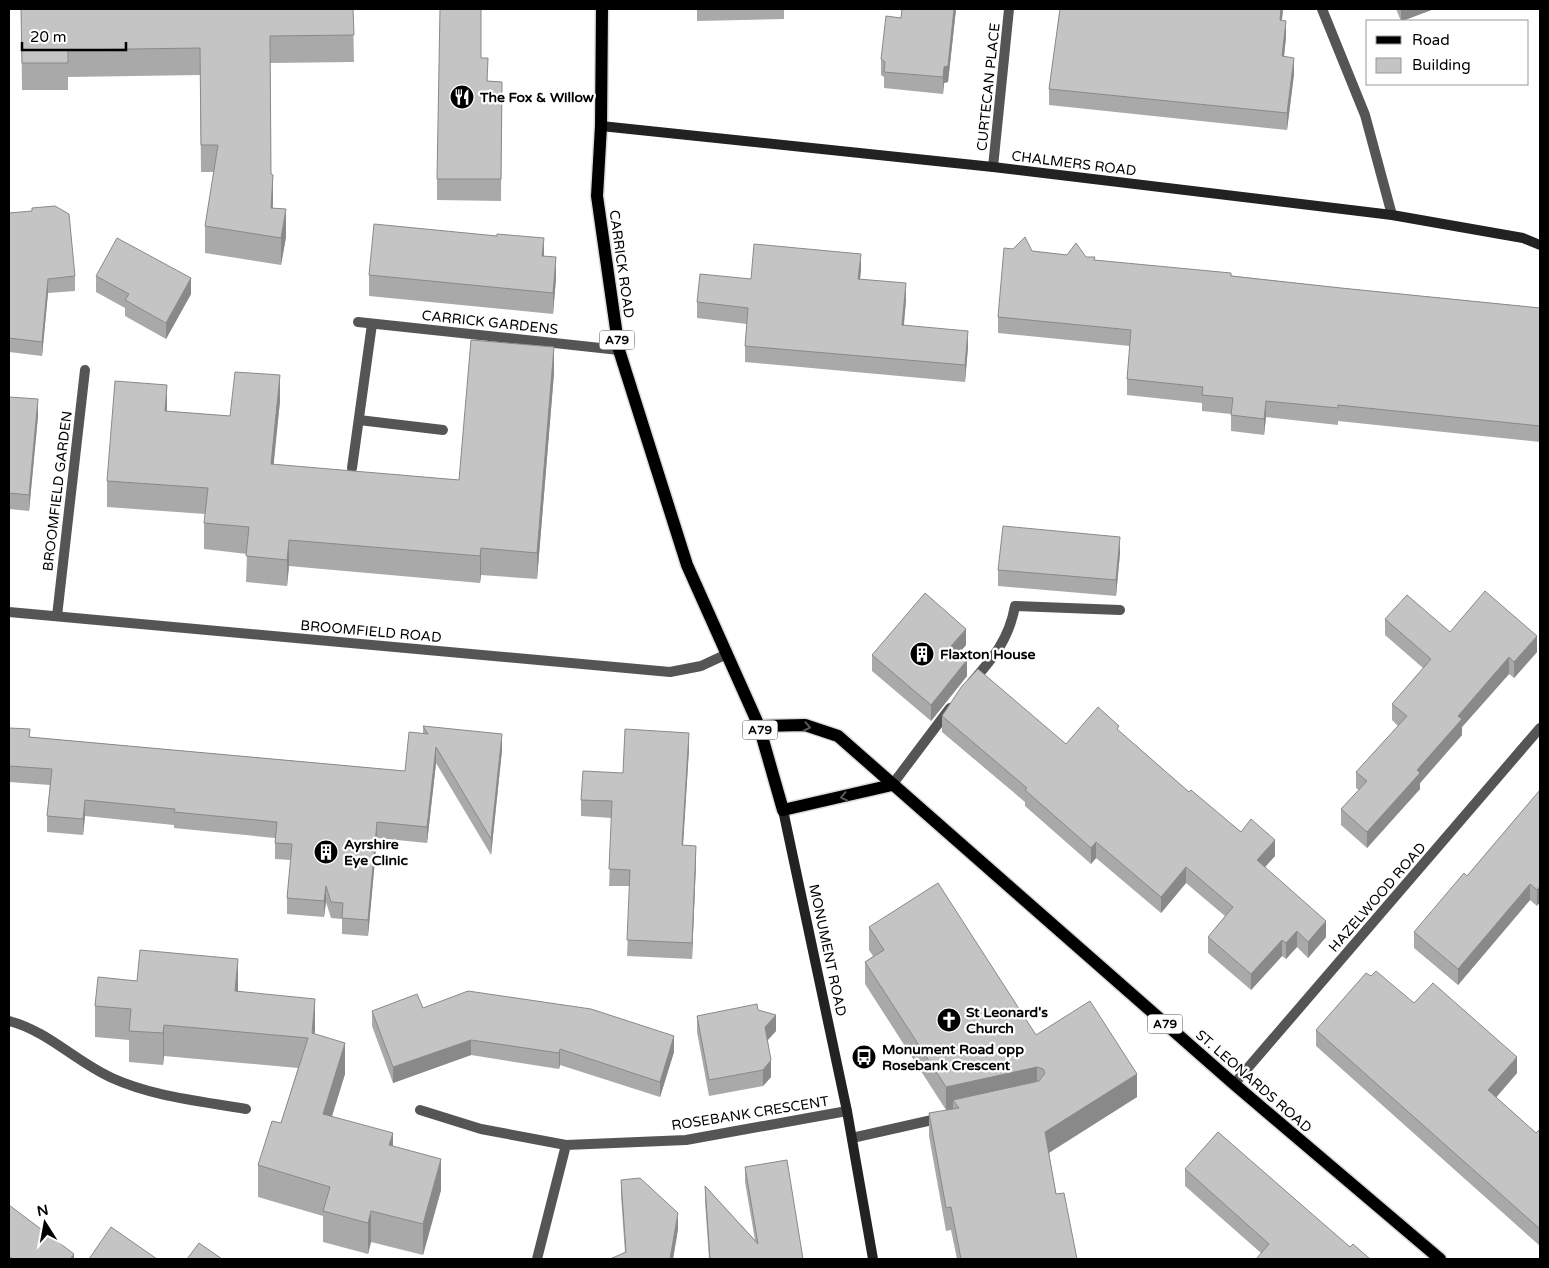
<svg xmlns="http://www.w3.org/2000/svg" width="1549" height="1268" font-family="'Varela Round',sans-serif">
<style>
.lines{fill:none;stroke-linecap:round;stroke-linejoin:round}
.primary-casing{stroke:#dbdbdb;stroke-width:15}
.lane{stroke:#555;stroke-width:10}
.street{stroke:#555;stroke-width:10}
.secondary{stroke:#222;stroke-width:10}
.primary{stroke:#000;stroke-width:12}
.wall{fill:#a9a9a9}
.shaded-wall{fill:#898989}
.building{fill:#c4c4c4;stroke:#898989}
.oneway{stroke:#595959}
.labels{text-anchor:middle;stroke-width:4.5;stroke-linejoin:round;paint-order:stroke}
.shield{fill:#fff;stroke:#4c4c4c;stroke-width:1}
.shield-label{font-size:12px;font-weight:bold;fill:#000}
.street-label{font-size:14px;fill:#000;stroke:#fff}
.poi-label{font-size:14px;font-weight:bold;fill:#000;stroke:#fff;text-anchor:start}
</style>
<rect width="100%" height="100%" fill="#fff"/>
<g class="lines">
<defs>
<g id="primary">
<path d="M602 9 601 126 597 196 619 350 687 565 759 726 783 810 892 785"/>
<path d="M759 726 805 725 838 736 1234 1084 1440 1259"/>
</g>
</defs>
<use href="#primary" class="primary-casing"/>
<g class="lane">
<path d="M359 420 443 430"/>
<path d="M352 468 372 324"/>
<path d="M972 682C994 657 1009 639 1015 606L1120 610"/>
<path d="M892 785 950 708"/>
<path d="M9 1021C48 1031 76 1062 112 1078 154 1097 201 1101 246 1109"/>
<path d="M852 1138 941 1118"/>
</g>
<g class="street">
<path d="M1322 9 1365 115 1392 215"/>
<path d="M993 167 1009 9"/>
<path d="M358 322 619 350"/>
<path d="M9 612 670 672 701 666 727 654"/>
<path d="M57 616 85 370"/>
<path d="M1234 1084 1540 728"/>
<path d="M420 1110 481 1129 566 1145"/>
<path d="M537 1259 566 1145 686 1140 847 1111"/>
</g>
<g class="secondary">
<path d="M601 126 993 167 1392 215 1523 238 1540 245"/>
<path d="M783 810 847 1111 873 1259"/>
</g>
<use href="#primary" class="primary"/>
</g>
<g class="wall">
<path d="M21 9H353L354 62 270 63 271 174 273 208 286 237 281 265 205 253V226L214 172H201L200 75 68 77V90H22Z"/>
<path d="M697 9H784V19L697 21Z"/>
<path d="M902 9H956L948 82 944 83 943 94 884 88V77L881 75V59L901 18Z"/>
<path d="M1060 9H1283L1282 20 1286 37 1284 57 1294 74 1287 130 1049 105V89Z"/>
<path d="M1396 9H1434L1402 21H1401Z"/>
<path d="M481 58 488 81 502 82 501 201 437 200V179Z"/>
<path d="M9 213 75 276V291L48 293 42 356 9 352Z"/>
<path d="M1013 249 1086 257 1095 260 1341 288 1540 308V442L1338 421V425L1266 417 1264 435 1231 431V414L1202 411V403L1127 395V379L1130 346 998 333V317Z"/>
<path d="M544 256 556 278 553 314 369 296V275Z"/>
<path d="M861 270 860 279 906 300 904 325 968 347 965 382 745 362V346L747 324 697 318V302L751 279Z"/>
<path d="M96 276 191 294 166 339 125 316V308L96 292Z"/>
<path d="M554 373 537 579 481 575 480 583 289 566 287 586 246 582 247 554 204 549V523L205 514 107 507V481L167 411 230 416 280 401 273 465 459 480Z"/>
<path d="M9 397 38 416 29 511 9 509Z"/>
<path d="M1120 553 1116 596 998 586V570Z"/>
<path d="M1385 619 1450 632 1537 652 1514 678 1509 674 1462 727V735L1420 783V789L1367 848 1341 825V809L1359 790 1356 788V772L1398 726 1392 720V704L1423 668 1385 635Z"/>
<path d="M966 645 959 653 967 676 931 721 872 671V655Z"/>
<path d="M942 716 1066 744 1119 731 1189 792 1241 832 1275 856 1265 867 1326 937 1308 958 1297 947 1286 959 1282 956 1251 990 1208 953V937L1225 916 1186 883 1161 913 1096 858 1091 864 1025 806V802L942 732Z"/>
<path d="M423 726 502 750 491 855 436 763 427 843 377 838 368 936 342 934V919L331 918 326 902 324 917 287 914V898L291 860 275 859V838L174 828V825L85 816 83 835 47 832V816L50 785 9 782V728L30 737 405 771 423 733Z"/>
<path d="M689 749 683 845 696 862 692 959 627 956 630 886H609L612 818 581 816V800L623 773Z"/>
<path d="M1540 790 1537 906 1530 900 1458 985 1414 948V932L1467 876Z"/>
<path d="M869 927 1036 1035 1137 1097 1049 1153 1056 1194 1077 1259H957L951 1230 946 1231 929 1136V1113L953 1109 946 1110 865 984V962L873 956 869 950Z"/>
<path d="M1371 976 1414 1003 1517 1073 1496 1097 1536 1133 1540 1129V1246L1316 1046V1030Z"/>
<path d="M238 991 314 1034 345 1074 332 1116 393 1146 441 1190 423 1255 371 1242 368 1254 323 1242V1216L258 1197V1165L281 1123 298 1068 164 1056 163 1065 129 1062V1040L95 1037V1006Z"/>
<path d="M423 1008 674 1052 660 1097 560 1065 559 1069 471 1055 393 1083 372 1026V1011Z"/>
<path d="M758 1010 776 1031 767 1041 771 1077 763 1086 709 1096 697 1032V1016Z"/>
<path d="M745 1167 803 1259H709L705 1202V1186L755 1240 745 1182Z"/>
<path d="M1185 1169 1350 1247 1261 1253 1185 1186Z"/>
<path d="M621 1180 678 1229 673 1259H610L625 1253 621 1196Z"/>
</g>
<g class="shaded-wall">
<path d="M954 9H956L948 82 944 83 943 94V77L944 67Z"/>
<path d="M1281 9H1283L1280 36V20Z"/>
<path d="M1401 9H1434L1402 21H1401Z"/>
<path d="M1286 21V37L1282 73V56Z"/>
<path d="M1294 58V74L1287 130V113Z"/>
<path d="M273 175V202L271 235V208Z"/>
<path d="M286 209V237L281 265V238Z"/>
<path d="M544 238V259L542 256Z"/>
<path d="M861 254V270L858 295V279Z"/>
<path d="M556 257V278L553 314V293Z"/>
<path d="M191 278V294L166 339V323Z"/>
<path d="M48 279V293L42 356V342Z"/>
<path d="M906 283V300L902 341V325Z"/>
<path d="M968 331V347L965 382V365Z"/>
<path d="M554 347V373L537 579V553Z"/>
<path d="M280 375V401L271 491V464Z"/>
<path d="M167 385V412L165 411Z"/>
<path d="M38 399V416L29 511V495Z"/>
<path d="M1266 401V417L1264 435V419Z"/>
<path d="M1120 537V553L1116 596V580Z"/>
<path d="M289 540V566L287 586V560Z"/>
<path d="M481 548V575L480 583V556Z"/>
<path d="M966 629V645L951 663V646Z"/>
<path d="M1537 636V652L1514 678V662Z"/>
<path d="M1509 657V674L1462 727V735L1420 783V789L1367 848V832L1458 716Z"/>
<path d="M967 660V676L931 721V705Z"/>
<path d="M689 733V749L682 861V845Z"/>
<path d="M502 734V750L491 855V839Z"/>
<path d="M436 747V763L427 843V827Z"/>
<path d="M85 800V816L83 835V819Z"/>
<path d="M377 822V838L368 936V920Z"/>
<path d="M1275 840V856L1257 876V860Z"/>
<path d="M1096 842V858L1091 864V848Z"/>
<path d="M696 846V862L692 959V943Z"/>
<path d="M1186 867V883L1161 913V897Z"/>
<path d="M1530 884V900L1458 985V969Z"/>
<path d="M326 886V902L324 917V901Z"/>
<path d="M1540 886V902L1537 906V890Z"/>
<path d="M1326 921V937L1308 958V942Z"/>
<path d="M1297 931V947L1286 959V943Z"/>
<path d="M1282 940V956L1251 990V974Z"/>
<path d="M238 959V990L235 1022V991Z"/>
<path d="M315 999V1030L312 1064V1033Z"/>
<path d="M776 1015V1031L765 1043V1027Z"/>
<path d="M164 1025V1056L163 1065V1033Z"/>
<path d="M674 1036V1052L660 1097V1082Z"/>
<path d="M471 1040V1055L393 1083V1067Z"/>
<path d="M345 1043V1074L323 1145V1114Z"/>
<path d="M560 1049V1065L559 1069V1053Z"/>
<path d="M1517 1057V1073L1488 1107V1090Z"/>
<path d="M771 1060V1077L763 1086V1070Z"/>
<path d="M1037 1067V1090L953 1100V1109L946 1110V1087Z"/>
<path d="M1137 1074V1097L1045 1155V1132Z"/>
<path d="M393 1133V1164L389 1145Z"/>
<path d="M441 1159V1190L423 1255V1224Z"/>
<path d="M371 1211V1242L368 1254V1223Z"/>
<path d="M678 1213V1229L673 1259H670Z"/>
<path d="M74 1254V1259H70Z"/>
</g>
<g class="building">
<path d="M21 9H353L354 35 270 36 271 174 273 175 271 208 286 209 281 238 205 226 218 145H201L200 48 68 50V63H22Z"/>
<path d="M440 9H481V58H488L487 81 502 82 501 179H437Z"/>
<path d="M902 9H954L948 66 944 67 943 77 884 72 885 62 881 59 886 16 901 18Z"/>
<path d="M1060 9H1281L1280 20 1286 21 1282 56 1294 58 1287 113 1049 89Z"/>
<path d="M55 206 69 214 75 276 48 279 42 342 9 338V213L32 211V208Z"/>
<path d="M374 224 497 236V234L544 238 542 256 556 257 553 293 369 275Z"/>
<path d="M1025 237 1032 251 1067 255 1076 243 1086 257H1095L1094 260 1231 273V276L1341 288 1540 308V426L1338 405V408L1266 401 1264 419 1231 415 1233 398 1202 395 1203 387 1127 379 1131 330 998 317 1004 248 1013 249Z"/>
<path d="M117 238 191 278 166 323 125 300 129 294 96 276Z"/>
<path d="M754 244 861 254 858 279 906 283 902 325 968 331 965 365 745 346 748 308 697 302 700 274 751 279Z"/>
<path d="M471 340 554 347 537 553 481 548 480 556 289 540 287 560 246 556 249 527 204 523 208 488 107 481 115 381 167 385 165 411 230 416 235 372 280 375 271 464 459 480Z"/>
<path d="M9 397 38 399 29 495 9 493Z"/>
<path d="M1003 526 1120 537 1116 580 998 570Z"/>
<path d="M1485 591 1537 636 1514 662 1509 657 1458 716 1462 719 1417 770 1420 773 1367 832 1341 809 1367 781 1356 772 1407 716 1392 704 1431 659 1385 619 1407 595 1450 632Z"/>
<path d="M925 593 966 629 951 646 967 660 931 705 872 655Z"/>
<path d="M978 669 1066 744 1098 707 1119 726 1117 729 1189 792 1191 790 1241 832 1251 819 1275 840 1257 860 1326 921 1308 942 1297 931 1286 943 1282 940 1251 974 1208 937 1233 907 1186 867 1161 897 1096 842 1091 848 1025 790 1027 788 942 716 962 686Z"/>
<path d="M423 726 502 734 491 839 436 747 427 827 377 822 368 920 342 918 343 903 331 902 326 886 324 901 287 898 292 844 275 843 277 822 174 812 175 809 85 800 83 819 47 816 52 769 9 766V728L30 729 29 737 405 771 409 732 428 734Z"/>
<path d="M625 729 689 733 682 845 696 846 692 943 627 940 630 870 609 869 612 801 581 800 583 771 623 773Z"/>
<path d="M1540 790V886L1537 890 1530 884 1458 969 1414 932 1464 873 1467 876Z"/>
<path d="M938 883 1036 1035 1090 1001 1137 1074 1045 1132 1056 1194 1064 1193 1077 1259H961L951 1207 946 1208 929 1113 959 1108 953 1100 1039 1081 1045 1073 1043 1069 1037 1067 946 1087 865 962 884 950 869 927Z"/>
<path d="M140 950 238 959 235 991 315 999 312 1033 345 1043 323 1114 393 1133 389 1145 441 1159 423 1224 371 1211 368 1223 323 1211 330 1187 258 1165 272 1121 281 1123 308 1038 164 1025 163 1033 129 1031 131 1009 95 1006 98 977 137 981Z"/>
<path d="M1376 971 1414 1003 1433 983 1517 1057 1488 1090 1536 1133 1540 1129V1229L1316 1030 1366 973 1371 976Z"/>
<path d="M468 991 591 1009 674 1036 660 1082 560 1049 559 1053 471 1040 393 1067 372 1011 417 994 423 1008Z"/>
<path d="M757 1004 758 1010 776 1015 765 1027 771 1060 763 1070 709 1080 697 1016Z"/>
<path d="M1218 1132 1350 1247 1353 1244 1370 1259H1256L1269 1244 1185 1169Z"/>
<path d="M787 1160 803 1259H710L705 1186 758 1244 745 1167Z"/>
<path d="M640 1178 678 1213 670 1259H610L626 1252 621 1180Z"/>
<path d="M9 1205 74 1254 70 1259H13L9 1256Z"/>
<path d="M111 1227 157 1259H89Z"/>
<path d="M199 1243 222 1259H187Z"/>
</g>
<defs><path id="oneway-chevron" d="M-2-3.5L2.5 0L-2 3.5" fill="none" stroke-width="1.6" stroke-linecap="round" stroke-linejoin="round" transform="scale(1.25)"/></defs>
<g class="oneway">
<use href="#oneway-chevron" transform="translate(807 727) rotate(12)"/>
<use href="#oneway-chevron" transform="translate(844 797) rotate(167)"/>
</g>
<defs>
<symbol id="restaurant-disc" viewBox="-11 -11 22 22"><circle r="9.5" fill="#000" stroke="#fff"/><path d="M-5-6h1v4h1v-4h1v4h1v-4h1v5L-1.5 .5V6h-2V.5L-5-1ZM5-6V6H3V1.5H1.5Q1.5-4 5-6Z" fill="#fff"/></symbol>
<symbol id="building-disc" viewBox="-11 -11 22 22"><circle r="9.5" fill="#000" stroke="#fff"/><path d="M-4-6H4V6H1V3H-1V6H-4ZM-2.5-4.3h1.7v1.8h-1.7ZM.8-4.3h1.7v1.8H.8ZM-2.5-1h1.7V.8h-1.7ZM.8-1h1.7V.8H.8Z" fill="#fff"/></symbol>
<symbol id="church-disc" viewBox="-11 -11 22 22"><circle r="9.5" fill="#000" stroke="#fff"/><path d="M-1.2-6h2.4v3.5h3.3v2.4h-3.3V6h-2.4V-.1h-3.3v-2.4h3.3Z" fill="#fff"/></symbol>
<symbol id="bus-disc" viewBox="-11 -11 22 22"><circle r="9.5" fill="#000" stroke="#fff"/><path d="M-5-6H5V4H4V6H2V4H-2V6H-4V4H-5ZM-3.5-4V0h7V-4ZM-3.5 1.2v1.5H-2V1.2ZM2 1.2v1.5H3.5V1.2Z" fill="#fff"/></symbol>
</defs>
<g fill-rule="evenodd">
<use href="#restaurant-disc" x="448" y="83" width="28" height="28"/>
<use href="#building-disc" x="908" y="640" width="28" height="28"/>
<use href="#building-disc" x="312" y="838" width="28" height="28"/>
<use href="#church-disc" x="935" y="1006" width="28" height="28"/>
<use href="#bus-disc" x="850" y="1043" width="28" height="28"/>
</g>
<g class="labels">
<g class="shield">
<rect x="599.5" y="330.5" width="35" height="19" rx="4"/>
<rect x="742.5" y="720.5" width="35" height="19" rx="4"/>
<rect x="1147.5" y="1014.5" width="35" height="19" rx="4"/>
</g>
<g class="shield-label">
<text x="617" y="344">A79</text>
<text x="760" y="734">A79</text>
<text x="1165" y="1028">A79</text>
</g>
<g class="street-label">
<text transform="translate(988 87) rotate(-84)" y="5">CURTECAN PLACE</text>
<text transform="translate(1074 163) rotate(7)" y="5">CHALMERS ROAD</text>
<text transform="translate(622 264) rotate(82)" y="5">CARRICK ROAD</text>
<text transform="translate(490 322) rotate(6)" y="5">CARRICK GARDENS</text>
<text transform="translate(57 491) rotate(-83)" y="5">BROOMFIELD GARDEN</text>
<text transform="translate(371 631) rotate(5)" y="5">BROOMFIELD ROAD</text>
<text transform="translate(1377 897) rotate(-49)" y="5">HAZELWOOD ROAD</text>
<text transform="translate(828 950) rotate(78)" y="5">MONUMENT ROAD</text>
<text transform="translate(1254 1081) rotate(41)" y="5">ST. LEONARDS ROAD</text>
<text transform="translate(750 1113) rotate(-9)" y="5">ROSEBANK CRESCENT</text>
</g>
<g class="poi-label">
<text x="480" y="102">The Fox &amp; Willow</text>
<text x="940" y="659">Flaxton House</text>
<text x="344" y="849">Ayrshire<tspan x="344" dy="16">Eye Clinic</tspan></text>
<text x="966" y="1017">St Leonard's<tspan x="966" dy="16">Church</tspan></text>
<text x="882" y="1054">Monument Road opp<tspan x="882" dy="16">Rosebank Crescent</tspan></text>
</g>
</g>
<rect width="1549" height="1268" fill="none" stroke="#000000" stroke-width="20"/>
<rect x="1366" y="20" width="162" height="65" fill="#ffffff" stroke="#999999"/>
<rect x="1376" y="36" width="25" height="8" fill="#000000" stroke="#999999"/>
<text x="1412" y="45" font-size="15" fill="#000000">Road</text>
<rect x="1376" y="58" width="25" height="15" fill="#c4c4c4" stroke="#999999"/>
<text x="1412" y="70" font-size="15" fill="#000000">Building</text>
<g transform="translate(45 1223) rotate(349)" stroke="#ffffff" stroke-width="4" paint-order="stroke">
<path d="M0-4L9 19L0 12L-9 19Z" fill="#000000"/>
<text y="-8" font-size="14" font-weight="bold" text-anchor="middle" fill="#000000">N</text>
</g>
<path d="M22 42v8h104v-8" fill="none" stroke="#000000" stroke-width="2.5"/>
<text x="30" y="42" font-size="15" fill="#000000" stroke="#ffffff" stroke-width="4" paint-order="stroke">20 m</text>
</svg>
